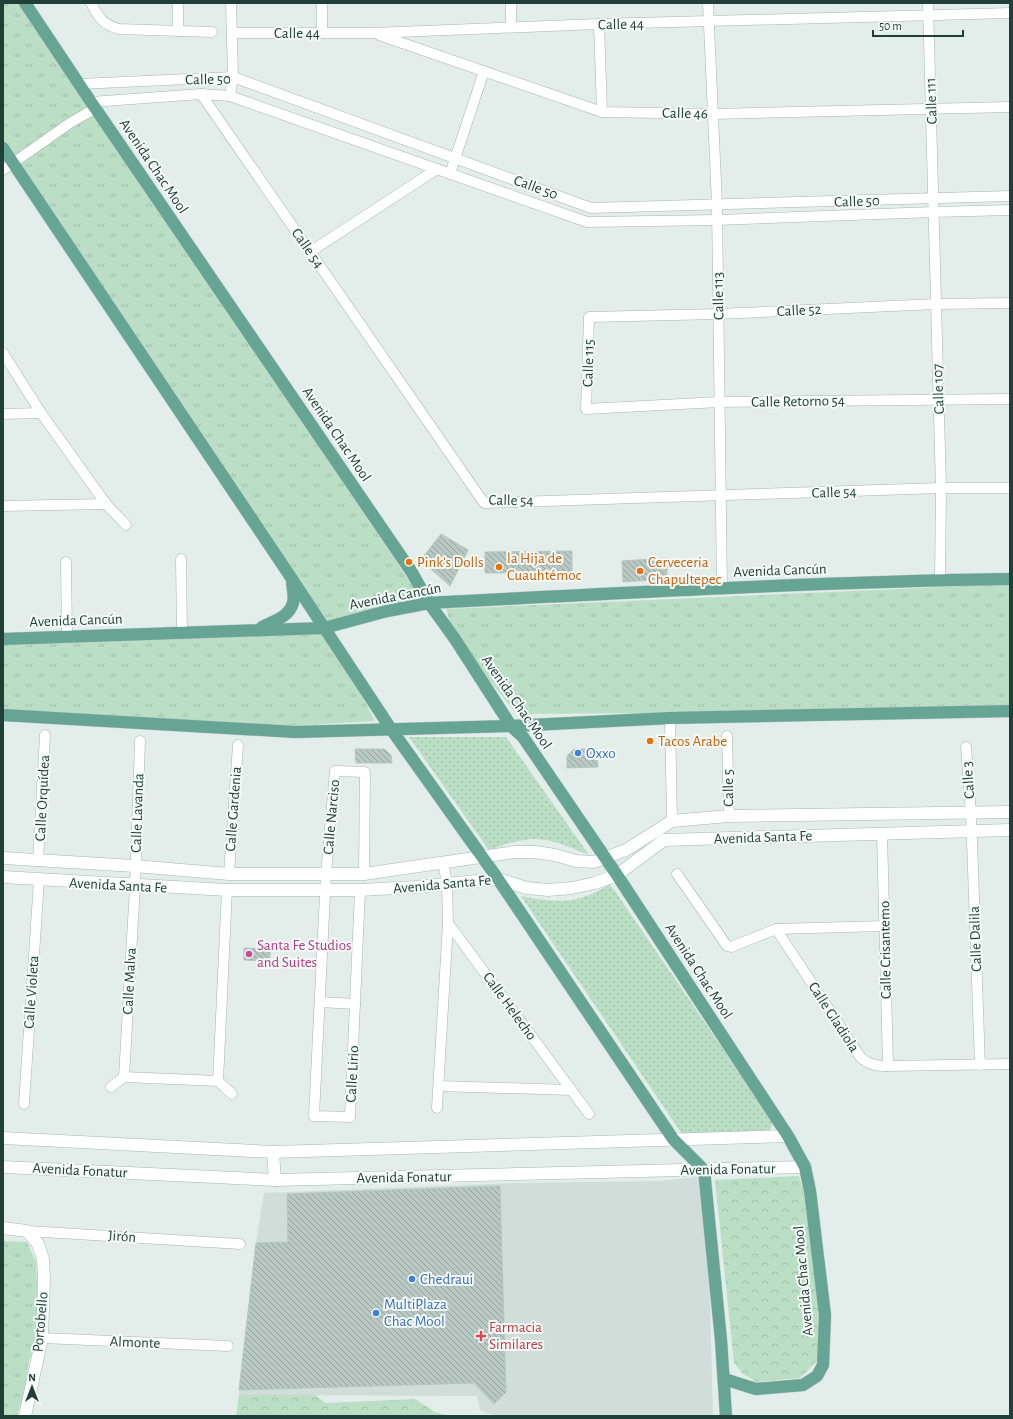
<svg xmlns="http://www.w3.org/2000/svg" width="1013" height="1419" font-family="'Alegreya Sans',sans-serif">
<style>
.built{fill:#d1ddd8}
.grass{fill:url(#grass-dots)}
.forest{fill:url(#forest-crowns)}
.park{fill:url(#park-tufts)}
.building{fill:url(#building-back-hatch);stroke:#b5c7c0}
.lines{fill:none;stroke-linecap:round;stroke-linejoin:round}
.street-casing{stroke:#a5b5b0;stroke-width:11}
.secondary-casing{stroke:#a1b9b1;stroke-width:13}
.primary-casing{stroke:#c1c9c7;stroke-width:13}
.street{stroke:#fff;stroke-width:10}
.secondary{stroke:#fff;stroke-width:12}
.primary{stroke:#66a494;stroke-width:12}
.food-dot{fill:#e8710a;stroke:#f4faf7;stroke-width:1.5}
.shop-dot{fill:#3f7fe0;stroke:#f4faf7;stroke-width:1.5}
.hotel-dot{fill:#d1479c;stroke:#f4faf7;stroke-width:1.5}
.health-dot{fill:#e0444e;stroke:#f4faf7;stroke-width:1.5}
.labels{text-anchor:middle;stroke-width:4;stroke-linejoin:round;paint-order:stroke}
.street-label{font-size:15px;fill:#223f37;stroke:#f4faf7}
.food-label{font-size:15px;fill:#c56008;stroke:#f4faf7;text-anchor:start}
.shop-label{font-size:15px;fill:#366cbe;stroke:#f4faf7;text-anchor:start}
.hotel-label{font-size:15px;fill:#b23c85;stroke:#f4faf7;text-anchor:start}
.health-label{font-size:15px;fill:#be3a42;stroke:#f4faf7;text-anchor:start}
</style>
<defs>
<pattern id="grass-dots" width="8" height="8" patternUnits="userSpaceOnUse"><rect width="8" height="8" fill="#bbdfc5"/><path d="M2 2h.1M6 6h.1" fill="none" stroke="#a0c0aa" stroke-width="1.8" stroke-linecap="round"/></pattern>
<pattern id="forest-crowns" width="20" height="18" patternUnits="userSpaceOnUse"><rect width="20" height="18" fill="#bbdfc5"/><path d="M2 6a3 3 0 1 1 6 0M12 15a3 3 0 1 1 6 0" fill="none" stroke="#a0c0aa"/></pattern>
<pattern id="park-tufts" width="24" height="20" patternUnits="userSpaceOnUse"><rect width="24" height="20" fill="#bbdfc5"/><path d="M3 7l-1-3M5 7V3M7 7l1-3M15 17l-1-3M17 17v-4M19 17l1-3" fill="none" stroke="#a0c0aa"/></pattern>
<pattern id="building-back-hatch" width="6" height="6" patternUnits="userSpaceOnUse"><rect width="6" height="6" fill="#b8c8c2"/><path d="M-1 5l2 2M0 0l6 6M5-1l2 2" fill="none" stroke="#95a49e"/></pattern>
</defs>
<rect width="100%" height="100%" fill="#e3ede9"/>
<path class="built" d="M697 1177 705 1219 709 1262 713 1416H496L480 1410 477 1396 239 1395 256 1243 264 1193 514 1183 661 1181Z"/>
<g class="grass">
<path d="M409 737H506L589 855C572 848 551 838 532 839 517 840 503 845 489 850Z"/>
<path d="M610 884 773 1122 770 1130 682 1134 521 896C557 903 578 905 610 884Z"/>
</g>
<g class="forest">
<path d="M799 1176 804 1194 819 1311 818 1360 800 1378 757 1382 743 1374 734 1363 715 1180Z"/>
<path d="M239 1395H316L325 1403 415 1399 435 1412 451 1416H236Z"/>
</g>
<g class="park">
<path d="M3 3H24L96 108 419 596 387 611 326 622 3 148Z"/>
<path d="M1010 584V710L517 714 455 639 446 609Z"/>
<path d="M322 633 341 655 375 721 240 729 3 715V639Z"/>
<path d="M3 1241 27 1242 36 1262 39 1317 37 1339 29 1361 25 1389 17 1416H3Z"/>
</g>
<g class="building">
<path d="M441 534 468 550 450 586 421 560Z"/>
<path d="M572 551V572L485 573V552Z"/>
<path d="M667 558V579L623 582 622 561Z"/>
<path d="M355 749H384L391 755 392 763H356Z"/>
<path d="M574 749H597L598 767 567 768V756Z"/>
<path d="M244 948 270 949V961L244 960Z"/>
<path d="M500 1186 506 1392 494 1404 474 1383 239 1390 256 1243 288 1242 287 1194Z"/>
</g>
<g class="lines">
<defs>
<g id="street">
<path d="M91 3C99 18 102 24 119 29L212 32"/>
<path d="M178 3V31"/>
<path d="M322 3V33"/>
<path d="M511 3V27"/>
<path d="M708 3 717 205 722 589"/>
<path d="M928 3 941 488 940 580"/>
<path d="M599 24 602 112"/>
<path d="M232 33H373L599 24 1010 13"/>
<path d="M379 35 602 112 713 114 1010 107"/>
<path d="M79 84 233 77 591 208 1010 196"/>
<path d="M201 94 484 503 941 488H1010"/>
<path d="M230 96 233 77 231 3"/>
<path d="M91 102 201 94 230 96 587 222 717 220 934 212 1010 210"/>
<path d="M3 170 70 123 96 108"/>
<path d="M450 174 484 71"/>
<path d="M310 252 437 169"/>
<path d="M1010 303 936 304 718 314 589 317 586 409 719 402 1010 399"/>
<path d="M3 353 41 413 106 504 126 525"/>
<path d="M3 414 41 413"/>
<path d="M3 506 106 504"/>
<path d="M181 559 182 633"/>
<path d="M66 562 67 637"/>
<path d="M670 718 672 821"/>
<path d="M727 736 729 816"/>
<path d="M966 747 971 813 980 1065"/>
<path d="M882 833 888 1066"/>
<path d="M38 861 45 735"/>
<path d="M229 874 238 745"/>
<path d="M677 874 727 946 731 947 776 929 884 926"/>
<path d="M360 890 350 1117 314 1116 326 874 335 771 365 772 364 874"/>
<path d="M448 923 589 1114"/>
<path d="M776 929 861 1058C870 1065 877 1066 888 1066L1010 1064"/>
<path d="M320 1002 355 1004"/>
<path d="M124 1077 135 886 140 741"/>
<path d="M218 1081 227 890"/>
<path d="M439 1086 571 1090"/>
<path d="M111 1087 124 1077 218 1081 232 1094"/>
<path d="M24 1104 39 880"/>
<path d="M437 1108 448 923 447 883 443 862"/>
<path d="M27 1231 240 1244"/>
<path d="M42 1338 228 1346"/>
</g>
<g id="secondary">
<path d="M3 858 135 866 229 874H364L515 852H535L555 855 576 861 594 862 626 850 672 821 729 816 1010 812"/>
<path d="M3 877 227 890H360L415 887 498 879 527 888 548 890 572 888 595 883 617 875 664 840 1010 830"/>
<path d="M3 1138 273 1152 788 1136"/>
<path d="M273 1152 275 1180"/>
<path d="M3 1167 275 1180 805 1167"/>
<path d="M3 1228 27 1231 38 1244 43 1259 44 1279 42 1338 25 1416"/>
</g>
<g id="primary">
<path d="M25 3 91 102 411 571 429 603 455 639 511 726 523 737 617 875 788 1136 805 1167 810 1191 825 1315 823 1365 817 1376 803 1385 756 1389 724 1379"/>
<path d="M3 148 292 579 391 729 498 879 673 1139 704 1170 721 1340 726 1416"/>
<path d="M262 627C274 621 289 617 293 603 295 596 292 587 292 580"/>
<path d="M3 639 324 628 387 611 429 603C622 593 816 582 1010 579"/>
<path d="M3 715 295 732 511 726 670 718 1010 711"/>
</g>
</defs>
<use href="#street" class="street-casing"/>
<use href="#secondary" class="secondary-casing"/>
<use href="#primary" class="primary-casing"/>
<use href="#street" class="street"/>
<use href="#secondary" class="secondary"/>
<use href="#primary" class="primary"/>
</g>
<g class="food-dot">
<circle cx="409" cy="562" r="4"/>
<circle cx="499" cy="567" r="4"/>
<circle cx="640" cy="571" r="4"/>
<circle cx="650" cy="741" r="4"/>
</g>
<g class="shop-dot">
<circle cx="578" cy="753" r="4"/>
<circle cx="412" cy="1279" r="4"/>
<circle cx="376" cy="1313" r="4"/>
</g>
<circle class="hotel-dot" cx="249" cy="954" r="4"/>
<path class="health-dot" d="M479 1330h4v4h4v4h-4v4h-4v-4h-4v-4h4z"/>
<g class="labels">
<g class="street-label">
<text transform="translate(621 24) rotate(-1)" y="5">Calle 44</text>
<text x="297" y="38">Calle 44</text>
<text transform="translate(208 79) rotate(-1)" y="5">Calle 50</text>
<text transform="translate(931 101) rotate(-92)" y="5">Calle 111</text>
<text transform="translate(685 113) rotate(1)" y="5">Calle 46</text>
<text transform="translate(154 166) rotate(56)" y="5">Avenida Chac Mool</text>
<text transform="translate(536 187) rotate(20)" y="5">Calle 50</text>
<text transform="translate(857 201) rotate(-2)" y="5">Calle 50</text>
<text transform="translate(308 248) rotate(55)" y="5">Calle 54</text>
<text transform="translate(718 296) rotate(-91)" y="5">Calle 113</text>
<text transform="translate(799 310) rotate(-3)" y="5">Calle 52</text>
<text transform="translate(588 363) rotate(-88)" y="5">Calle 115</text>
<text transform="translate(938 389) rotate(-92)" y="5">Calle 107</text>
<text transform="translate(798 401) rotate(-1)" y="5">Calle Retorno 54</text>
<text transform="translate(337 434) rotate(56)" y="5">Avenida Chac Mool</text>
<text transform="translate(834 492) rotate(-2)" y="5">Calle 54</text>
<text transform="translate(511 500) rotate(1)" y="5">Calle 54</text>
<text transform="translate(780 570) rotate(-2)" y="5">Avenida Cancún</text>
<text transform="translate(395 596) rotate(-11)" y="5">Avenida Cancún</text>
<text transform="translate(76 620) rotate(-2)" y="5">Avenida Cancún</text>
<text transform="translate(517 702) rotate(55)" y="5">Avenida Chac Mool</text>
<text transform="translate(968 780) rotate(-94)" y="5">Calle 3</text>
<text transform="translate(728 788) rotate(-91)" y="5">Calle 5</text>
<text transform="translate(42 798) rotate(-87)" y="5">Calle Orquídea</text>
<text transform="translate(233 809) rotate(-86)" y="5">Calle Gardenia</text>
<text transform="translate(137 813) rotate(-88)" y="5">Calle Lavanda</text>
<text transform="translate(331 817) rotate(-85)" y="5">Calle Narciso</text>
<text transform="translate(763 837) rotate(-2)" y="5">Avenida Santa Fe</text>
<text transform="translate(442 884) rotate(-5)" y="5">Avenida Santa Fe</text>
<text transform="translate(118 885) rotate(3)" y="5">Avenida Santa Fe</text>
<text transform="translate(975 939) rotate(-92)" y="5">Calle Dalila</text>
<text transform="translate(885 950) rotate(-91)" y="5">Calle Crisantemo</text>
<text transform="translate(699 971) rotate(57)" y="5">Avenida Chac Mool</text>
<text transform="translate(129 981) rotate(-87)" y="5">Calle Malva</text>
<text transform="translate(31 992) rotate(-86)" y="5">Calle Violeta</text>
<text transform="translate(510 1006) rotate(54)" y="5">Calle Helecho</text>
<text transform="translate(834 1017) rotate(57)" y="5">Calle Gladiola</text>
<text transform="translate(352 1074) rotate(-87)" y="5">Calle Lirio</text>
<text transform="translate(728 1169) rotate(-1)" y="5">Avenida Fonatur</text>
<text transform="translate(80 1170) rotate(3)" y="5">Avenida Fonatur</text>
<text transform="translate(404 1177) rotate(-1)" y="5">Avenida Fonatur</text>
<text transform="translate(122 1236) rotate(4)" y="5">Jirón</text>
<text transform="translate(803 1281) rotate(-95)" y="5">Avenida Chac Mool</text>
<text transform="translate(40 1322) rotate(-85)" y="5">Portobello</text>
<text transform="translate(135 1342) rotate(2)" y="5">Almonte</text>
</g>
<g class="food-label">
<text x="507" y="563">la Hija de<tspan x="507" dy="17">Cuauhtémoc</tspan></text>
<text x="417" y="567">Pink’s Dolls</text>
<text x="648" y="567">Cerveceria<tspan x="648" dy="17">Chapultepec</tspan></text>
<text x="658" y="746">Tacos Arabe</text>
</g>
<g class="shop-label">
<text x="586" y="758">Oxxo</text>
<text x="420" y="1284">Chedraui</text>
<text x="384" y="1309">MultiPlaza<tspan x="384" dy="17">Chac Mool</tspan></text>
</g>
<g class="hotel-label">
<text x="257" y="950">Santa Fe Studios<tspan x="257" dy="17">and Suites</tspan></text>
</g>
<g class="health-label">
<text x="489" y="1332">Farmacia<tspan x="489" dy="17">Similares</tspan></text>
</g>
</g>
<rect width="1013" height="1419" fill="none" stroke="#223f37" stroke-width="8"/>
<g transform="translate(32 1387)" stroke="#f4faf7" stroke-width="3" paint-order="stroke">
<path d="M0-3L7 15L0 10L-7 15Z" fill="#223f37"/>
<text y="-6" font-size="11" font-weight="bold" text-anchor="middle" fill="#223f37">N</text>
</g>
<path d="M873 30v6h90v-6" fill="none" stroke="#223f37" stroke-width="2"/>
<text x="879" y="30" font-size="12" fill="#223f37" stroke="#f4faf7" stroke-width="3" paint-order="stroke">50 m</text>
</svg>
